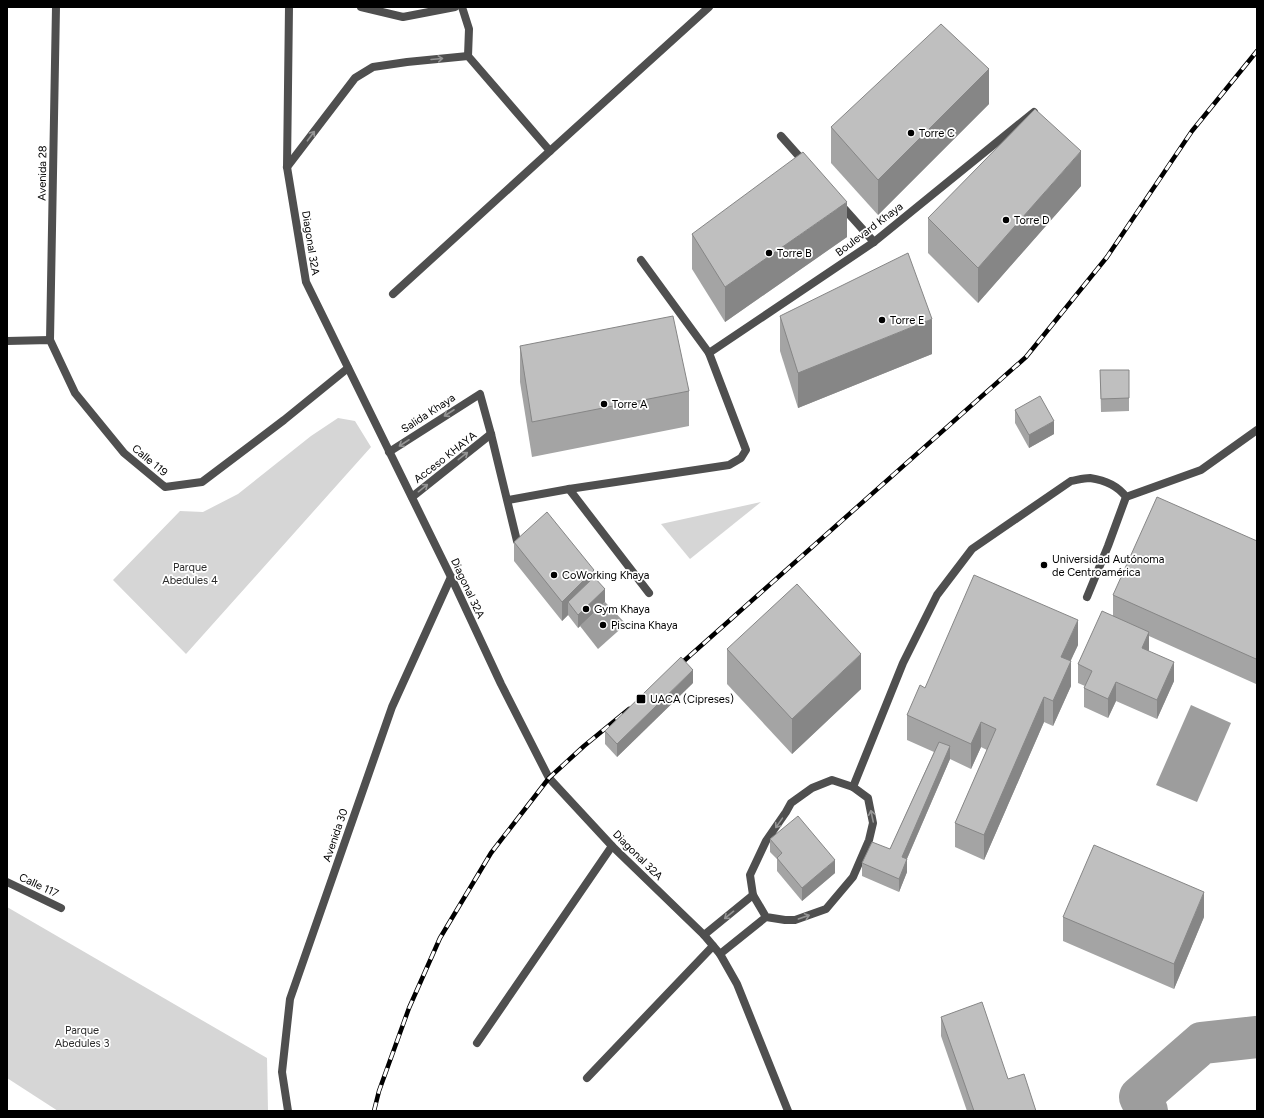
<svg xmlns="http://www.w3.org/2000/svg" width="1264" height="1118" font-family="Figtree,sans-serif">
<style>
.green{fill:#d6d6d6}
.water{fill:#9d9d9d}
.lines{fill:none;stroke-linecap:round;stroke-linejoin:round}
.river{stroke:#9d9d9d;stroke-width:42}
.service{stroke:#4f4f4f;stroke-width:8}
.pedestrian{stroke:#4f4f4f;stroke-width:8}
.minor{stroke:#4f4f4f;stroke-width:8}
.tertiary{stroke:#4f4f4f;stroke-width:8}
.rail-casing{stroke:#000;stroke-width:4.5}
.rail{stroke:#fff;stroke-width:3;stroke-dasharray:9;stroke-linecap:butt}
.wall{fill:#a4a4a4}
.shaded-wall{fill:#868686}
.building{fill:#bfbfbf;stroke:#868686}
.oneway{stroke:#959595}
.poi-dot{fill:#000;stroke:#fff;stroke-width:1.5}
.labels{text-anchor:middle;stroke-width:3.5;stroke-linejoin:round;paint-order:stroke}
.poi-label{font-size:11px;fill:#000;stroke:#fff;text-anchor:start}
.street-label{font-size:11px;fill:#000;stroke:#fff}
.park-label{font-size:11px;fill:#2d2d2d;stroke:#fff}
</style>
<rect width="100%" height="100%" fill="#fff"/>
<g class="green">
<path d="M338 418 355 421 371 447 186 654 113 580 180 511 203 512 238 494 311 436Z"/>
<path d="M761 502 690 559 661 524Z"/>
<path d="M7 907 267 1058 268 1111H58L7 1078Z"/>
</g>
<g class="water">
<path d="M605 602 626 624 598 649 580 626Z"/>
<path d="M1191 705 1231 723 1197 802 1156 785Z"/>
</g>
<g class="lines">
<path class="river" d="M1147 1111 1140 1097 1202 1043 1257 1037"/>
<g class="service">
<path d="M1126 497 1201 470 1257 430"/>
<path d="M853 787 903 663 937 595 972 549 1071 481C1077 480 1084 478 1090 478 1104 480 1118 486 1126 497L1108 546 1087 597"/>
<path d="M704 935 753 895"/>
<path d="M720 954 766 917 785 920H795L826 909 853 877 869 840 873 823 868 798 853 787 832 780 812 788 791 803 786 812 766 841 750 875 753 895 766 917"/>
</g>
<g class="pedestrian">
<path d="M781 136 805 163"/>
<path d="M840 204 874 242"/>
<path d="M709 353 874 242 1034 112"/>
</g>
<g class="minor">
<path d="M361 7 403 17 455 7"/>
<path d="M462 7 469 29 468 56 550 151 709 7"/>
<path d="M287 167 355 78 373 67 407 62 468 56"/>
<path d="M393 294 550 151"/>
<path d="M50 340 56 7"/>
<path d="M7 341 50 340 75 393 124 453 165 487 202 482 284 420 348 368"/>
<path d="M389 452 480 394 491 434 517 541"/>
<path d="M569 489 649 593"/>
<path d="M412 497 491 434"/>
<path d="M508 500 569 489 729 465 741 458 746 450 709 353 641 260"/>
<path d="M7 882 61 908"/>
<path d="M477 1043 612 846"/>
<path d="M587 1078 713 946"/>
<path d="M288 1111 282 1072 290 999 392 707 451 577"/>
</g>
<path class="tertiary" d="M289 7 287 167 306 282 451 577 501 684 549 778 612 846 704 935 720 954 737 984 788 1111"/>
<defs>
<g id="rail">
<path d="M676 668 1026 357 1107 257 1192 131 1257 51"/>
<path d="M374 1111 379 1091 409 1008 440 938 491 853 549 778 584 746 629 709"/>
</g>
</defs>
<use href="#rail" class="rail-casing"/>
<use href="#rail" class="rail"/>
</g>
<g class="wall">
<path d="M989 104 878 215 831 163V127Z"/>
<path d="M1081 186 978 303 928 253V218Z"/>
<path d="M692 234 847 237 725 322 692 269Z"/>
<path d="M780 316 932 354 798 408 780 351Z"/>
<path d="M520 346 689 391V426L532 457 520 382Z"/>
<path d="M1100 370H1129V411L1101 412Z"/>
<path d="M1015 410 1054 434 1029 448 1015 423Z"/>
<path d="M1257 541V681L1256 684 1149 636V651L1174 681 1157 719 1116 701 1108 718 1084 707V688L1085 686 1078 683V664L1113 616V595Z"/>
<path d="M514 542 594 577 605 602 578 628 568 615 562 621 514 561Z"/>
<path d="M1078 645 1070 661 1071 686 1053 726 1044 722 984 860 955 847V823L987 750 981 747 971 769 950 759 907 859V872L899 892 862 876V863L890 849 934 752 907 740V715L925 688Z"/>
<path d="M727 649 861 689 792 754 727 684Z"/>
<path d="M693 683 617 757 605 744V731Z"/>
<path d="M770 839 835 873 802 901 777 871V859L770 852Z"/>
<path d="M1063 917H1204L1174 989 1063 941Z"/>
<path d="M941 1017 1008 1079 1036 1111H967L941 1036Z"/>
</g>
<g class="shaded-wall">
<path d="M989 69V104L878 215V180Z"/>
<path d="M1081 151V186L978 303V268Z"/>
<path d="M847 202V237L725 322V287Z"/>
<path d="M932 319V354L798 408V373Z"/>
<path d="M1054 421V434L1029 448V435Z"/>
<path d="M594 570V589L568 602V615L562 621V602Z"/>
<path d="M605 589V602L578 628V615Z"/>
<path d="M1078 620V645L1061 682V657Z"/>
<path d="M1149 632V651L1142 648Z"/>
<path d="M861 654V689L792 754V719Z"/>
<path d="M1257 656V681L1256 684V659Z"/>
<path d="M1071 661V686L1053 726V701Z"/>
<path d="M1174 662V681L1157 719V700Z"/>
<path d="M693 670V683L617 757V744Z"/>
<path d="M1116 682V701L1108 718V699Z"/>
<path d="M1044 697V722L984 860V835Z"/>
<path d="M981 722V747L971 769V744Z"/>
<path d="M950 746V759L902 870V857Z"/>
<path d="M907 859V872L899 892V879Z"/>
<path d="M835 860V873L802 901V888Z"/>
<path d="M1204 892V917L1174 989V964Z"/>
</g>
<g class="building">
<path d="M941 24 989 69 878 180 831 127Z"/>
<path d="M1035 109 1081 151 978 268 928 218Z"/>
<path d="M803 152 847 202 725 287 692 234Z"/>
<path d="M908 253 932 319 798 373 780 316Z"/>
<path d="M673 316 689 391 532 422 520 346Z"/>
<path d="M1100 370H1129V398L1101 399Z"/>
<path d="M1040 396 1054 421 1029 435 1015 410Z"/>
<path d="M1157 497 1257 541V656L1256 659 1113 595Z"/>
<path d="M547 512 594 570 562 602 514 542Z"/>
<path d="M974 575 1078 620 1061 657 1071 661 1053 701 1044 697 984 835 955 823 996 729 981 722 971 744 907 715 920 685 925 688Z"/>
<path d="M594 577 605 589 578 615 568 602Z"/>
<path d="M797 584 861 654 792 719 727 649Z"/>
<path d="M1102 611 1149 632 1142 648 1174 662 1157 700 1116 682 1108 699 1084 688 1092 671 1078 664Z"/>
<path d="M681 657 693 670 617 744 605 731Z"/>
<path d="M939 742 950 746 902 857 907 859 899 879 862 863 872 842 890 849Z"/>
<path d="M798 816 835 860 802 888 777 858 782 853 770 839Z"/>
<path d="M1094 845 1204 892 1174 964 1063 917Z"/>
<path d="M982 1002 1008 1079 1024 1074 1036 1111H974L941 1017Z"/>
</g>
<defs><path id="oneway-shaft" d="M-6 0H5M1.5-3L5.5 0L1.5 3" fill="none" stroke-width="1.6" stroke-linecap="round" stroke-linejoin="round"/></defs>
<g class="oneway">
<use href="#oneway-shaft" transform="translate(437 59) rotate(-5)"/>
<use href="#oneway-shaft" transform="translate(311 136) rotate(-53)"/>
<use href="#oneway-shaft" transform="translate(449 413) rotate(147)"/>
<use href="#oneway-shaft" transform="translate(404 443) rotate(147)"/>
<use href="#oneway-shaft" transform="translate(463 456) rotate(-38)"/>
<use href="#oneway-shaft" transform="translate(423 488) rotate(-39)"/>
<use href="#oneway-shaft" transform="translate(872 816) rotate(-102)"/>
<use href="#oneway-shaft" transform="translate(779 823) rotate(125)"/>
<use href="#oneway-shaft" transform="translate(729 915) rotate(141)"/>
<use href="#oneway-shaft" transform="translate(804 917) rotate(-19)"/>
</g>
<g class="poi-dot">
<circle cx="911" cy="133" r="4"/>
<circle cx="1006" cy="220" r="4"/>
<circle cx="769" cy="253" r="4"/>
<circle cx="882" cy="320" r="4"/>
<circle cx="604" cy="404" r="4"/>
<circle cx="1044" cy="565" r="4"/>
<circle cx="554" cy="575" r="4"/>
<circle cx="586" cy="609" r="4"/>
<circle cx="603" cy="625" r="4"/>
<rect x="636" y="694" width="10" height="10" rx="2"/>
</g>
<g class="labels">
<g class="poi-label">
<text x="919" y="137">Torre C</text>
<text x="1014" y="224">Torre D</text>
<text x="777" y="257">Torre B</text>
<text x="890" y="324">Torre E</text>
<text x="612" y="408">Torre A</text>
<text x="1052" y="563">Universidad Autónoma<tspan x="1052" dy="13">de Centroamérica</tspan></text>
<text x="562" y="579">CoWorking Khaya</text>
<text x="594" y="613">Gym Khaya</text>
<text x="611" y="629">Piscina Khaya</text>
<text x="650" y="703">UACA (Cipreses)</text>
</g>
<g class="street-label">
<text transform="translate(42 173) rotate(-89)" y="4">Avenida 28</text>
<text transform="translate(869 229) rotate(-37)" y="4">Boulevard Khaya</text>
<text transform="translate(311 243) rotate(81)" y="4">Diagonal 32A</text>
<text transform="translate(428 413) rotate(-33)" y="4">Salida Khaya</text>
<text transform="translate(445 457) rotate(-38)" y="4">Acceso KHAYA</text>
<text transform="translate(150 460) rotate(40)" y="4">Calle 119</text>
<text transform="translate(468 588) rotate(65)" y="4">Diagonal 32A</text>
<text transform="translate(335 835) rotate(-71)" y="4">Avenida 30</text>
<text transform="translate(638 855) rotate(45)" y="4">Diagonal 32A</text>
<text transform="translate(39 885) rotate(25)" y="4">Calle 117</text>
</g>
<g class="park-label">
<text x="190" y="571">Parque<tspan x="190" dy="13">Abedules 4</tspan></text>
<text x="82" y="1034">Parque<tspan x="82" dy="13">Abedules 3</tspan></text>
</g>
</g>
<rect width="1264" height="1118" fill="none" stroke="#000000" stroke-width="16"/>
</svg>
